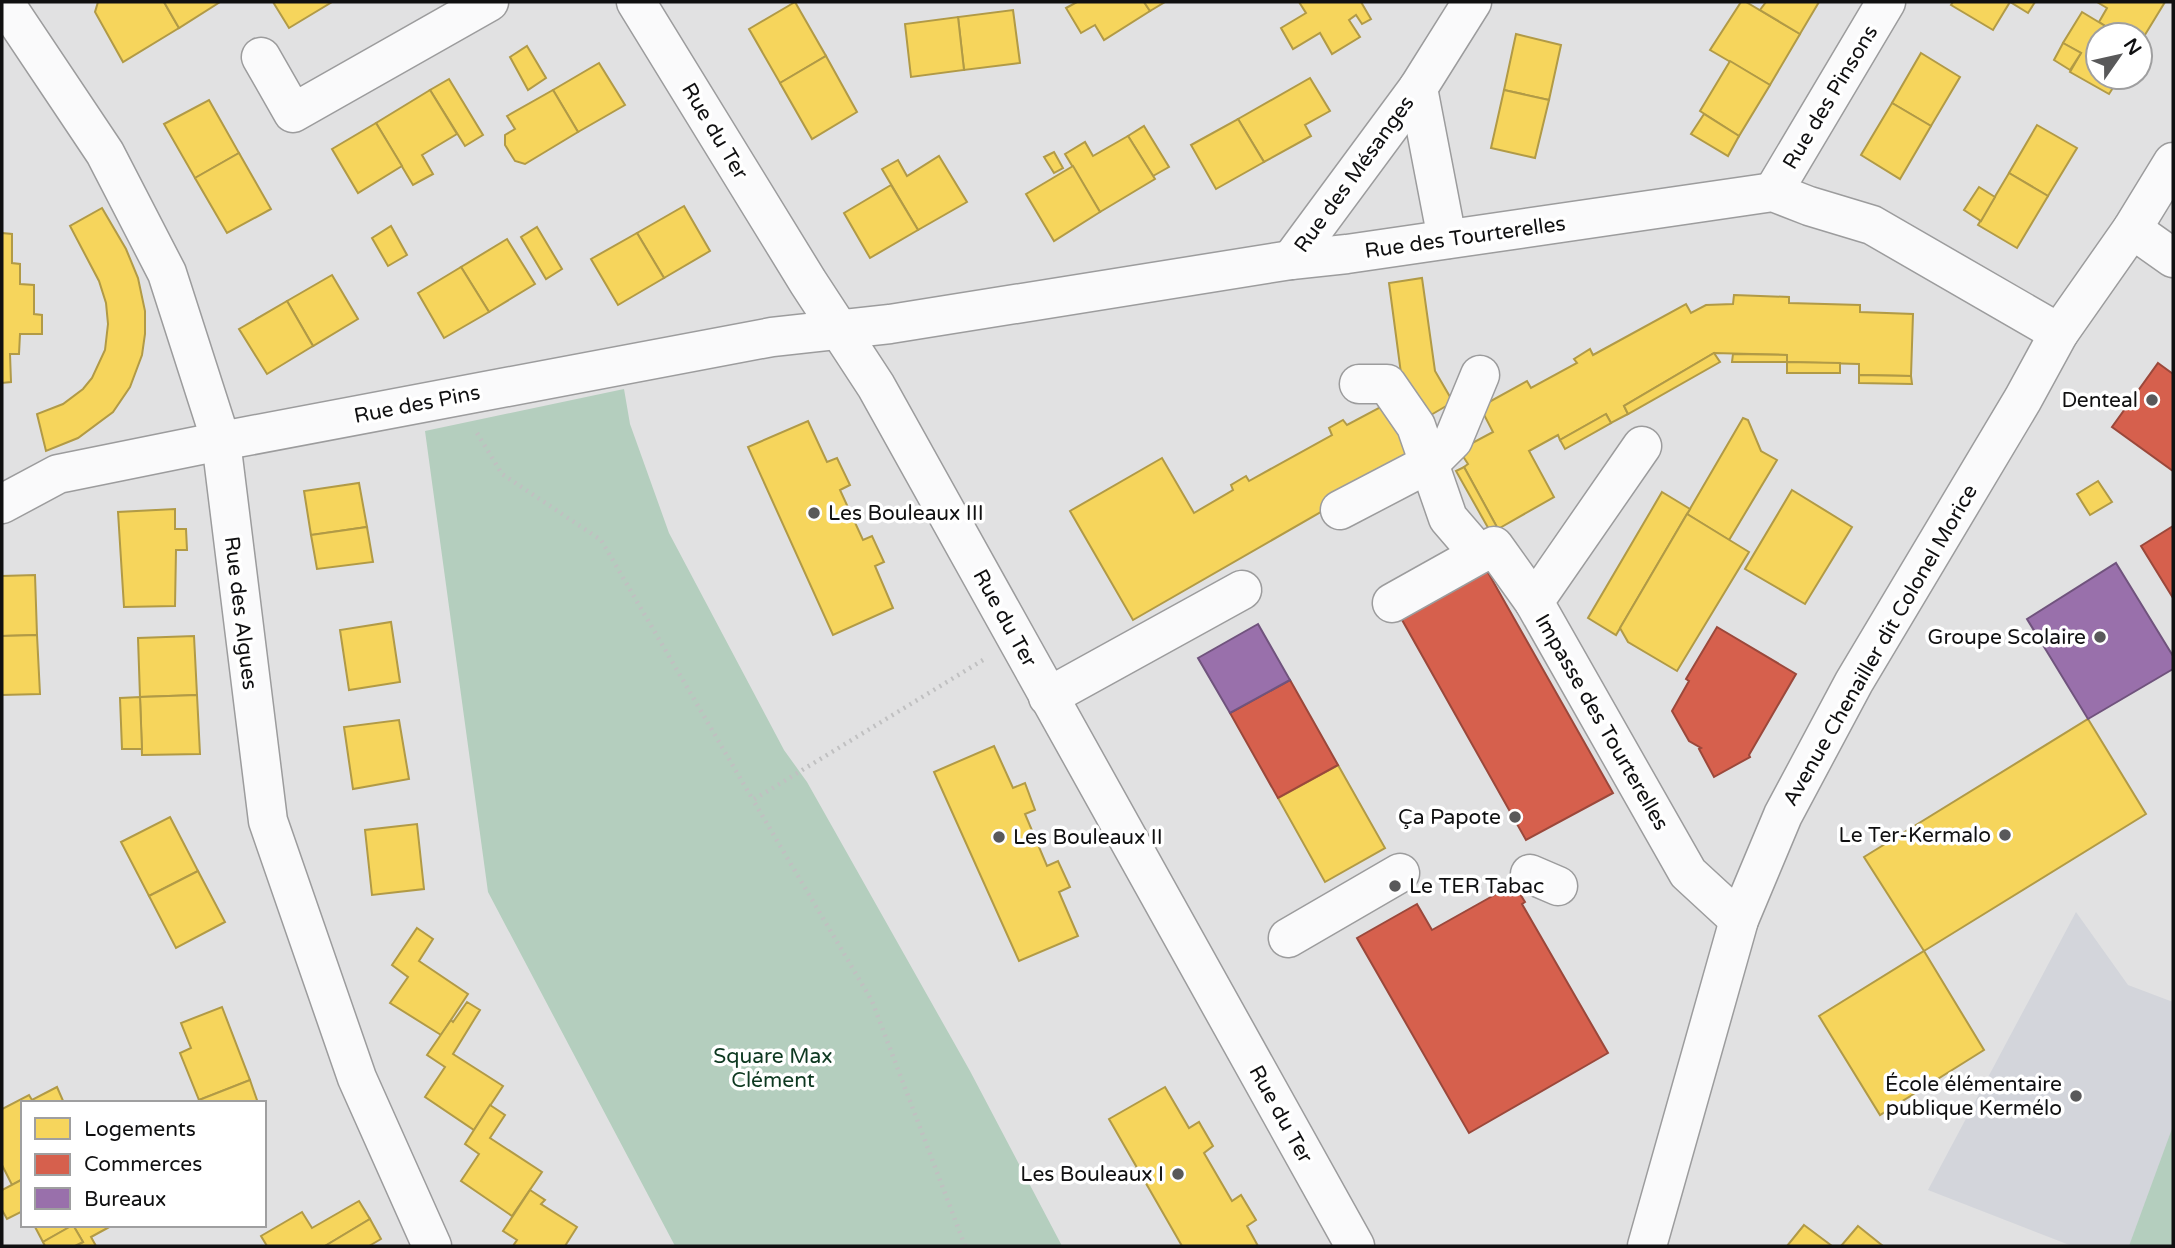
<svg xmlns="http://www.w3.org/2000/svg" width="2175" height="1248" font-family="'Varela Round',sans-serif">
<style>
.built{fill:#d3d5db}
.green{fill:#b4cebe}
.homes{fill:#f6d55c;stroke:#b19a46;stroke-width:2}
.shops{fill:#d6604d;stroke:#9b483b;stroke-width:2}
.offices{fill:#9970ab;stroke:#70537d;stroke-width:2}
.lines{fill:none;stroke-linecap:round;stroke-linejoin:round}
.minor-casing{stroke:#9c9c9d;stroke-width:41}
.path{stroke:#c0c0c1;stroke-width:4.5;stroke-dasharray:2 5;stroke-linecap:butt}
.minor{stroke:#fafafb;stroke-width:38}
.poi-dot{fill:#59595a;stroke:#fff;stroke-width:2.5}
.labels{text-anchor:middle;stroke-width:7;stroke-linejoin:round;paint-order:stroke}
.street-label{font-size:21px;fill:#101011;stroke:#fff}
.poi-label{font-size:21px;fill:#101011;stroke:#fff;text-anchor:end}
.park-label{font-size:21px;fill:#0d3820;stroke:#fff}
</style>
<rect width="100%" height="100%" fill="#e1e1e2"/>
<path class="built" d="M2076 912 2128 985 2173 1002V1246H2072L1928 1190Z"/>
<g class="green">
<path d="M624 389 630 424 669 533 784 750 807 782 970 1071 1062 1246H675L488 892 425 431Z"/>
<path d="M2173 1126V1246H2129Z"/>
</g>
<g class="homes">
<path d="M98 2H164L179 28 123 62 95 12Z"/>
<path d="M164 2H220L179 28Z"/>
<path d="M273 2H332L289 28Z"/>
<path d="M795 2 826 56 780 83 749 29Z"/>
<path d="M1077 2H1144L1150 11 1104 40 1095 25 1081 33 1066 8Z"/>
<path d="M1144 2H1165L1150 11Z"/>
<path d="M1299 2H1361L1371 19 1362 24 1356 15 1349 20 1360 37 1332 54 1320 33 1293 49 1281 28 1306 13Z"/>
<path d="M1741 2H1746L1800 34 1770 85 1710 50Z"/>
<path d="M1766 2H1819L1800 34 1760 10Z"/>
<path d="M1953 2H2035L2028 13 2010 2 1993 30 1951 5Z"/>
<path d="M2097 2H2165L2140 43V35H2120L2099 22 2107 8Z"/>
<path d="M1013 10 1020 63 964 70 958 17Z"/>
<path d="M2082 12 2120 35H2098V77H2120L2109 94 2070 72 2081 53 2063 43Z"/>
<path d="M958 17 964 70 911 77 905 24Z"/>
<path d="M1516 34 1561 45 1549 100 1504 90Z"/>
<path d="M2063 43 2081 53 2070 70 2054 60Z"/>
<path d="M527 46 546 78 528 90 510 57Z"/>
<path d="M1921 53 1960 77 1931 126 1892 103Z"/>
<path d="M826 56 857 112 812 139 780 83Z"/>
<path d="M1730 61 1770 85 1739 136 1700 111Z"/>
<path d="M599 63 625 105 578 132 553 90Z"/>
<path d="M1310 78 1330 111 1305 125 1311 136 1264 162 1238 119Z"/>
<path d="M449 79 483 135 465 146 430 90Z"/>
<path d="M430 90 457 134 422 155 433 174 413 185 376 123Z"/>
<path d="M553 90 578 132 525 164 515 161 505 145V135L515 129 507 116Z"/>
<path d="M1504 90 1549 100 1535 158 1491 148Z"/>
<path d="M209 100 239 153 195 178 164 124Z"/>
<path d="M1892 103 1931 126 1900 179 1861 155Z"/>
<path d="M1704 114 1739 136 1728 156 1691 134Z"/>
<path d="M1238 119 1264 162 1216 189 1191 145Z"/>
<path d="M376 123 402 166 358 193 332 149Z"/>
<path d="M2037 125 2077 148 2048 196 2009 173Z"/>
<path d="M1144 126 1169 167 1153 176 1128 136Z"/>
<path d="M1128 136 1155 179 1100 212 1065 154 1085 142 1093 156Z"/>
<path d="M1054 152 1063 168 1054 173 1044 157Z"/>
<path d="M239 153 271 209 227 233 195 178Z"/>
<path d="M939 156 967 202 918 230 882 169 898 160 907 176Z"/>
<path d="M1073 166 1100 212 1054 241 1026 194Z"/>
<path d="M2009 173 2048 196 2017 248 1978 225Z"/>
<path d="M891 185 918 230 870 258 844 213Z"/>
<path d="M1979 187 1995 197 1981 221 1964 210Z"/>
<path d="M684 206 710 251 664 278 637 233Z"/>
<path d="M102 208 126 249 138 278 145 311V334L142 355 130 387 113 412 78 438 46 451 37 414 63 404 83 389 92 378 105 350 108 324 106 303 99 281 70 226Z"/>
<path d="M391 226 407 255 388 266 372 238Z"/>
<path d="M537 227 562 269 546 279 521 237Z"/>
<path d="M2 233 12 234V263L20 264V284L34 285V314L42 315V334H20L19 354H10L11 382 2 383Z"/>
<path d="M637 233 664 278 618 305 591 259Z"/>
<path d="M507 239 535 284 489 312 461 267Z"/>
<path d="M461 267 489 312 444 338 418 293Z"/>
<path d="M332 275 358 319 313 346 287 301Z"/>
<path d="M1422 278 1435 371 1453 402 1424 419 1402 381 1389 283Z"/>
<path d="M1734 295 1789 297V303L1860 305V312L1913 314 1911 376 1859 375V364L1787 362V355L1714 353 1624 406 1628 414 1611 423 1606 414 1560 440 1558 435 1529 451 1554 497 1498 529 1464 467 1468 464 1459 450 1493 432 1480 407 1527 381 1531 388 1577 363 1574 359 1590 349 1593 355 1686 304 1691 313 1706 305 1733 304Z"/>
<path d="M287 301 313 346 267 374 239 329Z"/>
<path d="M1714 353 1720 362 1628 414 1624 406Z"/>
<path d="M1733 354 1787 355V362H1732Z"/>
<path d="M1787 362 1840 363V373H1787Z"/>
<path d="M1859 375 1911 376 1912 384 1859 383Z"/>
<path d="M1390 402 1420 455 1133 620 1070 511 1162 458 1194 513 1233 490 1231 485 1246 476 1249 481 1332 435 1329 428 1343 420 1347 425Z"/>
<path d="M1606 414 1611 423 1565 449 1560 440Z"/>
<path d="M1743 418 1748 420 1761 451 1777 460 1729 540 1687 514Z"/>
<path d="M808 421 827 462 837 458 850 485 840 490 863 540 872 536 884 562 875 566 893 608 833 635 748 447Z"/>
<path d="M1464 467 1498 529 1491 533 1456 471Z"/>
<path d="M2098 481 2112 502 2090 515 2077 494Z"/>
<path d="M359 483 367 527 311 535 304 491Z"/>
<path d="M1792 490 1852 527 1805 604 1745 569Z"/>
<path d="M1662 492 1690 509 1616 635 1588 618Z"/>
<path d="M175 509V529H186L187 550H176L175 606 124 607 118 512Z"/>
<path d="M1687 514 1749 552 1677 671 1628 642 1620 628Z"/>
<path d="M367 527 373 562 317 569 311 535Z"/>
<path d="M35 575 37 635 2 636V576Z"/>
<path d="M391 622 400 682 349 690 340 630Z"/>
<path d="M37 635 40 694 2 695V636Z"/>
<path d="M194 636 197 695 140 697 138 638Z"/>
<path d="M197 695 200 754 142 755 140 697Z"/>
<path d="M140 697 142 749H122L120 698Z"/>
<path d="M2088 719 2146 814 1924 951 1864 857Z"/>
<path d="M399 720 409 779 353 789 344 727Z"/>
<path d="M994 746 1013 788 1025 783 1035 810 1025 814 1047 866 1058 861 1070 887 1059 892 1078 936 1019 961 934 772Z"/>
<path d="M1338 765 1385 848 1325 882 1278 798Z"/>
<path d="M170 817 198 871 149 896 121 842Z"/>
<path d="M417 824 424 889 372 895 365 830Z"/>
<path d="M198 871 225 922 176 948 149 896Z"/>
<path d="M417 928 433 939 419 961 468 994 441 1035 390 1003 408 977 392 965Z"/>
<path d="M1924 951 1984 1050 1880 1115 1819 1016Z"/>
<path d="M467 1002 480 1010 453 1054 503 1086 474 1130 425 1097 445 1067 427 1055 451 1020 453 1022Z"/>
<path d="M222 1007 250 1080 199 1100 180 1053 191 1048 181 1023Z"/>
<path d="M250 1080 258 1103H200L199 1100Z"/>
<path d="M57 1087 64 1103H23V1179L12 1185 2 1165V1109L29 1095 32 1100Z"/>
<path d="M1165 1087 1189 1128 1199 1122 1213 1146 1204 1153 1232 1201 1241 1195 1256 1220 1247 1226 1258 1246H1182L1109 1119Z"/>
<path d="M490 1105 505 1115 490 1138 542 1172 512 1216 461 1181 479 1154 465 1144Z"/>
<path d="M23 1179V1211L7 1219 2 1210V1190Z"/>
<path d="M530 1190 545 1200 541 1204 577 1227 565 1246H513L517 1240 503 1231Z"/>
<path d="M359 1201 370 1219 325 1246H267L261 1236 302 1212 312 1228Z"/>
<path d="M370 1219 381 1239 369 1246H325Z"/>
<path d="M34 1225H73L43 1242Z"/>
<path d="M73 1225H113L91 1237 96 1246H75L83 1242Z"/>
<path d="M73 1225 83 1242 75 1246H45L43 1242Z"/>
<path d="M1804 1225 1832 1246H1787Z"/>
<path d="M1858 1226 1883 1246H1841Z"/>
</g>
<g class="shops">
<path d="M2158 363 2173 374V471L2112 427Z"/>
<path d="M2173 526V598L2141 546Z"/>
<path d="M1486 569 1613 793 1526 840 1401 618Z"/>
<path d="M1717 627 1796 674 1749 755 1750 757 1714 777 1699 749 1701 748 1689 741 1672 711 1689 681 1686 679Z"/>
<path d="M1290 680 1338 765 1278 798 1230 713Z"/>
<path d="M1514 884 1525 902 1522 904 1608 1053 1469 1133 1357 938 1417 904 1432 930Z"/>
</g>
<g class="offices">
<path d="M2116 563 2173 656V669L2088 719 2027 619Z"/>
<path d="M1258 624 1290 680 1230 713 1198 658Z"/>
</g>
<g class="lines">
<defs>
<g id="minor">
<path d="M4 2 105 153 167 273 221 441 268 821 357 1078 432 1246"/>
<path d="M636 2 808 282 876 386 1355 1246"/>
<path d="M261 57 293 113 489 2"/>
<path d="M1418 88 1447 239"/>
<path d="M1773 192 1886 2"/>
<path d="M2132 229 2173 258"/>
<path d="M1291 260 1418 88 1472 2"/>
<path d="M1359 384H1387L1416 426 1448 518 1479 554"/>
<path d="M1642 446 1534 602 1688 873 1739 920"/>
<path d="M2 504 58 474 221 441 772 337 890 324 1291 260 1347 254 1773 192 1809 206 1872 225 2059 333"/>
<path d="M1340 510 1430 463 1453 440 1480 375"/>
<path d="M1392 603 1494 546 1534 602"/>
<path d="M1048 697 1242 590"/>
<path d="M1530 874 1558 886"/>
<path d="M1288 938 1400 873"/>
<path d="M1647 1246 1739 920 1783 815 1854 682 2023 399 2059 333 2132 229 2173 162"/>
</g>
</defs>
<use href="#minor" class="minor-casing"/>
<g class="path">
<path d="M477 433 502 474 601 540 753 800"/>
<path d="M965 1246 872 1001 753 800 983 660"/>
</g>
<use href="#minor" class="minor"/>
</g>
<g class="poi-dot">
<circle cx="2152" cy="400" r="7"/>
<circle cx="814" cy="513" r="7"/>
<circle cx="2100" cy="637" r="7"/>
<circle cx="1515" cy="817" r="7"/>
<circle cx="2005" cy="835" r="7"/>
<circle cx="999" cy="837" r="7"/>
<circle cx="1395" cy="886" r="7"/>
<circle cx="2076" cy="1096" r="7"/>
<circle cx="1178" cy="1174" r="7"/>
</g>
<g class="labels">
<g class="street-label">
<text transform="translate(1830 97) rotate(-59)" y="7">Rue des Pinsons</text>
<text transform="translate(715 131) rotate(59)" y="7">Rue du Ter</text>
<text transform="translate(1354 174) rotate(-54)" y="7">Rue des Mésanges</text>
<text transform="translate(1465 237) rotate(-8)" y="7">Rue des Tourterelles</text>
<text transform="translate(417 404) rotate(-11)" y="7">Rue des Pins</text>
<text transform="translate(241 613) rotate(83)" y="7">Rue des Algues</text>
<text transform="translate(1005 618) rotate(61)" y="7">Rue du Ter</text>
<text transform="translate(1880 645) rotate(-60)" y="7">Avenue Chenailler dit Colonel Morice</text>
<text transform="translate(1602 722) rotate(60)" y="7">Impasse des Tourterelles</text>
<text transform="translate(1281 1114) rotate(61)" y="7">Rue du Ter</text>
</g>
<g class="poi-label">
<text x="2138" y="407">Denteal</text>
<text x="828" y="520" text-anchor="start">Les Bouleaux III</text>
<text x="2086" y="644">Groupe Scolaire</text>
<text x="1501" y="824">Ça Papote</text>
<text x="1991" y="842">Le Ter-Kermalo</text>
<text x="1013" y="844" text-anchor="start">Les Bouleaux II</text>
<text x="1409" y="893" text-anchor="start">Le TER Tabac</text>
<text x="2062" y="1091">École élémentaire<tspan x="2062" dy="24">publique Kermélo</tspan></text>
<text x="1164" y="1181">Les Bouleaux I</text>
</g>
<g class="park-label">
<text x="773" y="1063">Square Max<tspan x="773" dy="24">Clément</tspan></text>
</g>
</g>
<rect width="2175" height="1248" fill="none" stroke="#101011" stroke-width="7"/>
<rect x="21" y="1101" width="245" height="126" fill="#ffffff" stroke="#9f9fa0" stroke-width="2"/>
<rect x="35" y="1118" width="35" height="21" fill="#f6d55c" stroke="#9f9fa0" stroke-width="2"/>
<text x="84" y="1136" font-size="21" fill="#101011">Logements</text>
<rect x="35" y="1154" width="35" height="21" fill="#d6604d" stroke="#9f9fa0" stroke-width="2"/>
<text x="84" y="1171" font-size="21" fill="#101011">Commerces</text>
<rect x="35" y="1188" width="35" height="21" fill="#9970ab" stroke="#9f9fa0" stroke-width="2"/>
<text x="84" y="1206" font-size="21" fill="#101011">Bureaux</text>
<g transform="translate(2119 56) rotate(56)"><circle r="33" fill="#ffffff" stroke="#9f9fa0" stroke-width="2"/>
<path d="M0-5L12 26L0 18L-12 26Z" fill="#59595a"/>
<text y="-10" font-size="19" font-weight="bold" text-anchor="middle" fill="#101011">N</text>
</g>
</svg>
